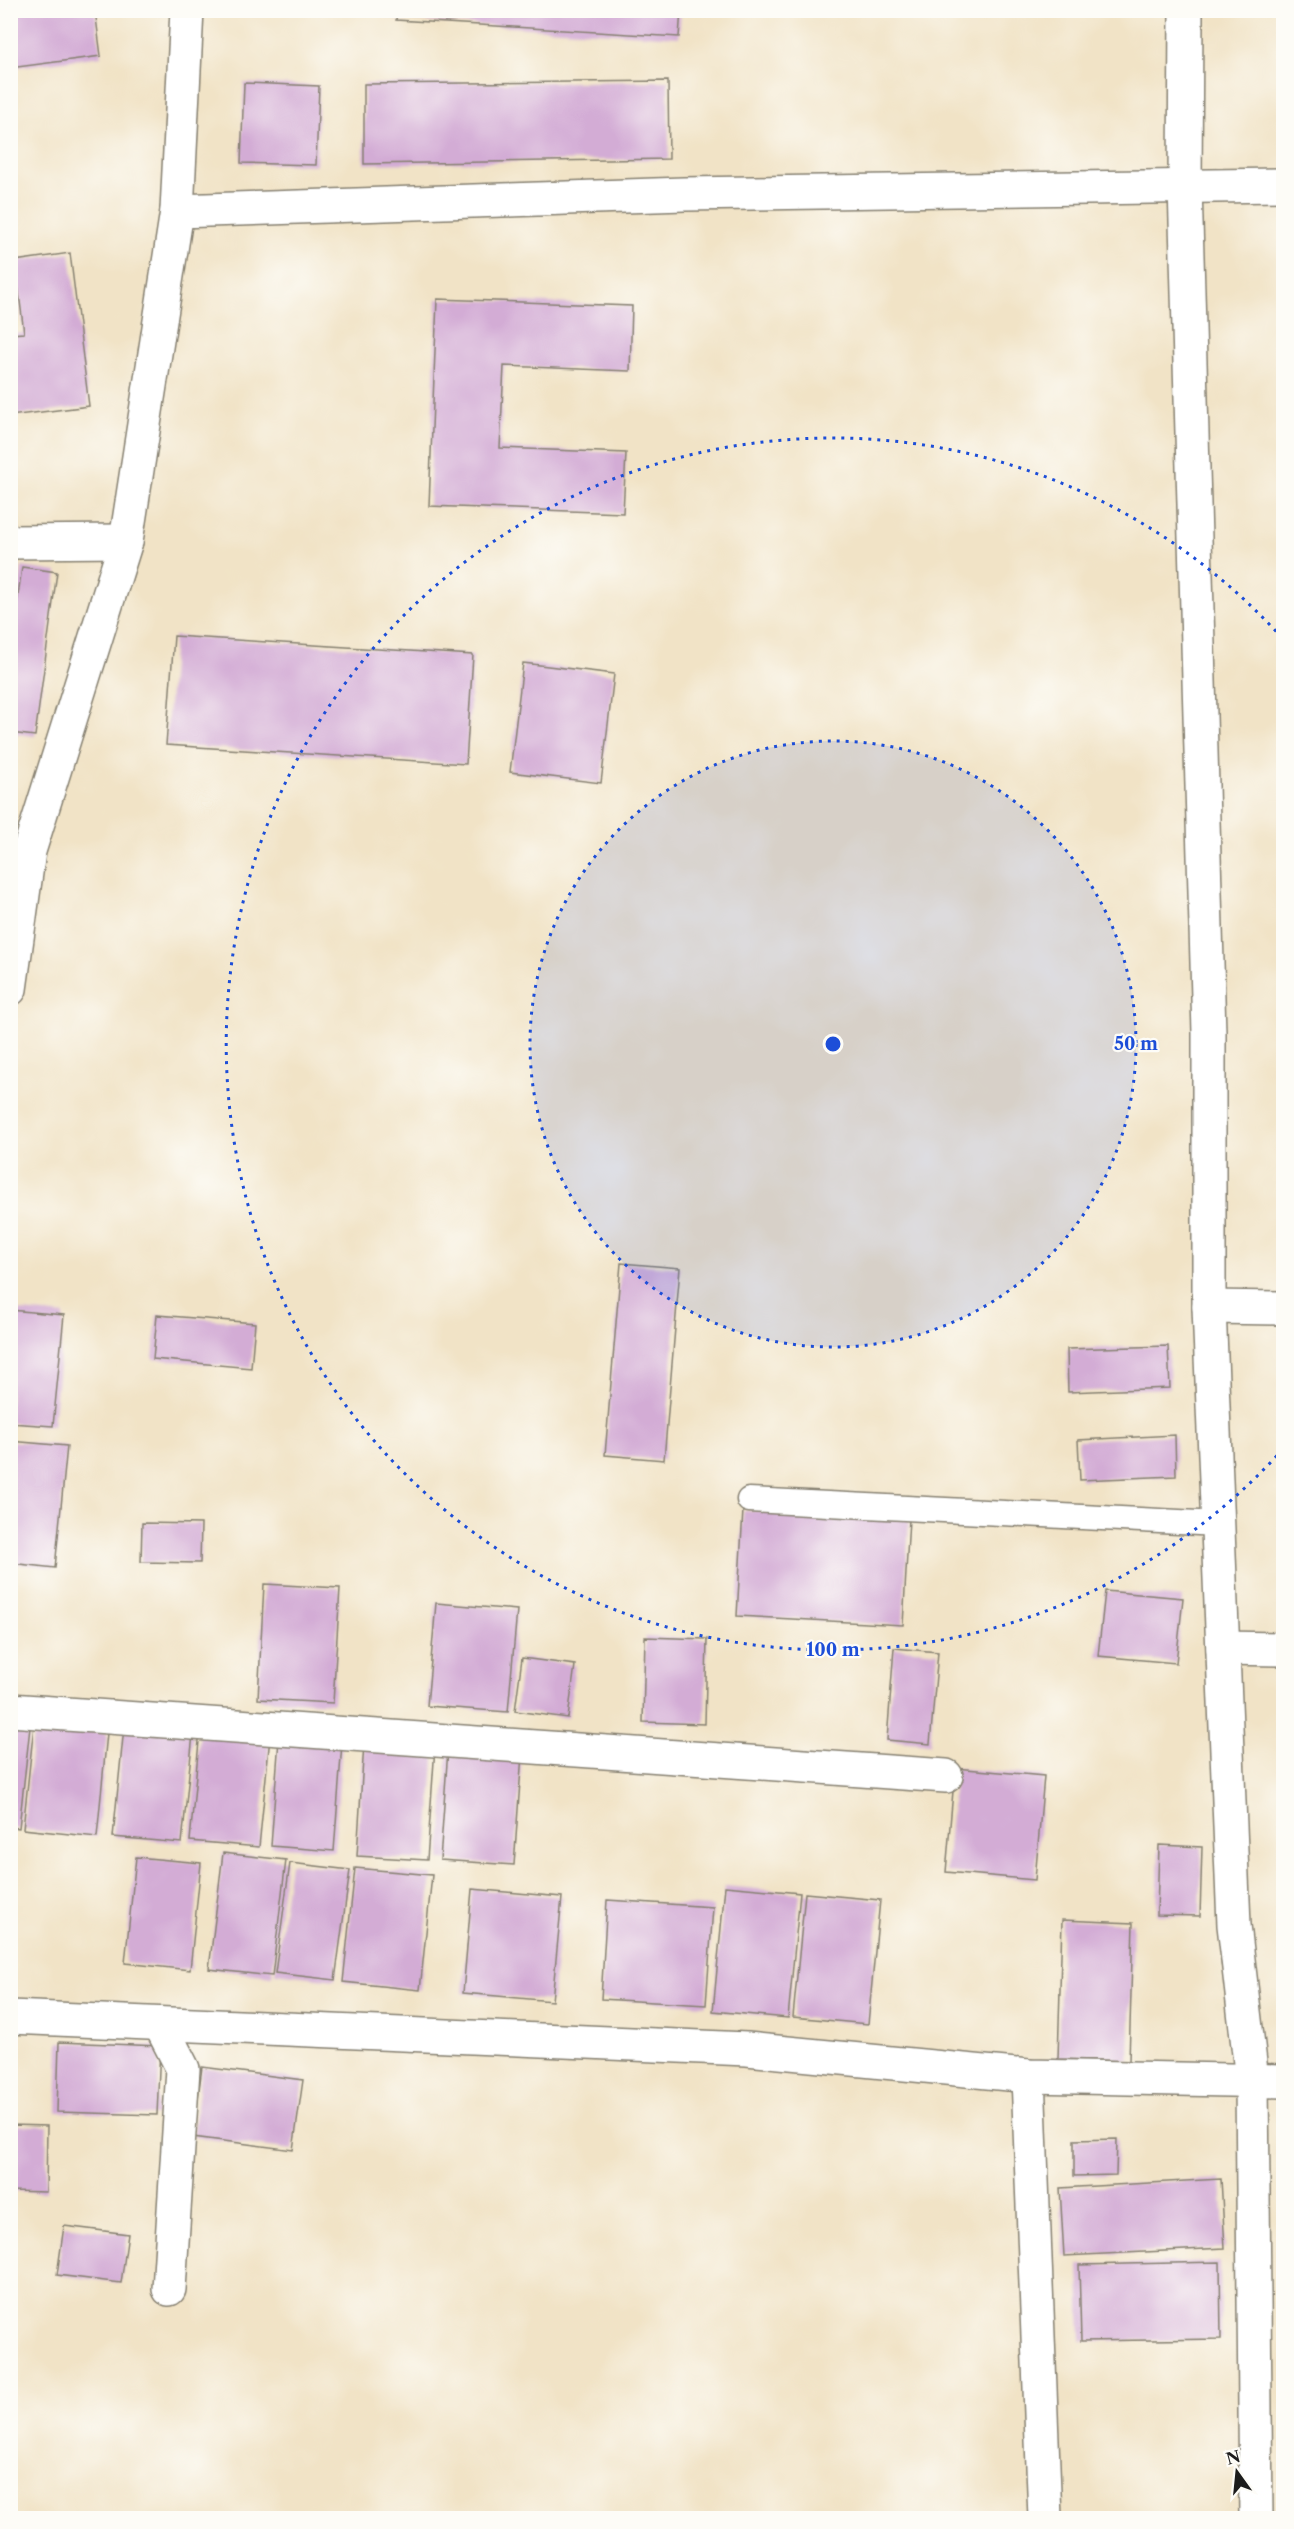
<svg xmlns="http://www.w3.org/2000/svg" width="1294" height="2529" font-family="'Libre Caslon Text',serif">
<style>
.building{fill:#d3acd5}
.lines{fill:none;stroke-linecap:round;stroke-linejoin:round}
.service-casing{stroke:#868071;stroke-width:27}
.minor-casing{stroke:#868071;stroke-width:36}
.tertiary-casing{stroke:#868071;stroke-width:36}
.service{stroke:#fff;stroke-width:24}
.minor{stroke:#fff;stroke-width:33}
.tertiary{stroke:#fff;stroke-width:33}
.ring{fill:none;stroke:#1d4ed8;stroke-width:3;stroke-dasharray:3 6}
.centre{fill:#1d4ed8;stroke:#fdfcf7;stroke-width:3}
.ring-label{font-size:18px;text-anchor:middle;font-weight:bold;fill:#1d4ed8;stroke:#fdfcf7;stroke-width:4.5;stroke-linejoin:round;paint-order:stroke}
</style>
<rect width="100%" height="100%" fill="#fdfcf7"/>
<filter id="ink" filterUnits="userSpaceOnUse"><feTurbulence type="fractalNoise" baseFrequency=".0167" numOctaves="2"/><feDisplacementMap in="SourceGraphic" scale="12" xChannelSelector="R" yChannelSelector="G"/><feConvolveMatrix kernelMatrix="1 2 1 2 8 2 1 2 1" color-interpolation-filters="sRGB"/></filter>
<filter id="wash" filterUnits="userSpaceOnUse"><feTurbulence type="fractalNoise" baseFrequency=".008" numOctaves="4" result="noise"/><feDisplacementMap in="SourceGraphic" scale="24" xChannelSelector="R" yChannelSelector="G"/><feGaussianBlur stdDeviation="1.35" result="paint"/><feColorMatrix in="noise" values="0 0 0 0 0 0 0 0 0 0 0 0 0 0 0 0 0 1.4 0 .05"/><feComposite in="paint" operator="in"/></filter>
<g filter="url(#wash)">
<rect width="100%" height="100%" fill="#f1e3c6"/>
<g id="blocks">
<g class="building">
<path d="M10 10H95L101 56 10 68Z"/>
<path d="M397 10H681L679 37 396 20Z"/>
<path d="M668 81 669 159 364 164V84Z"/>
<path d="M244 83 319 86 316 165 241 163Z"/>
<path d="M70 253 89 406 10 416V334L24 333 15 261Z"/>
<path d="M437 299 632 306 630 371 504 366 500 448 626 453 623 513 429 506Z"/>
<path d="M22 567 57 572 35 736 10 733V653Z"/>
<path d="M174 636 473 655 466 764 166 745Z"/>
<path d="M523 663 614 674 601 783 510 772Z"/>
<path d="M621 1263 680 1268 664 1460 605 1455Z"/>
<path d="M10 1310 64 1315 53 1426 10 1423Z"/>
<path d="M157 1315 255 1323 251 1368 153 1359Z"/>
<path d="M1168 1346 1170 1388 1068 1392 1067 1349Z"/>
<path d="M1175 1435 1176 1476 1080 1480 1078 1440Z"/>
<path d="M10 1441 67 1446 55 1568 10 1563Z"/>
<path d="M743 1510 909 1519 903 1625 737 1616Z"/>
<path d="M142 1523 201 1524 200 1563 141 1562Z"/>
<path d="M264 1584 340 1588 333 1703 258 1699Z"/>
<path d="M1105 1591 1183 1598 1176 1663 1098 1656Z"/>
<path d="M436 1603 517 1610 508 1712 427 1706Z"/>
<path d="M645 1637 707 1639 705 1724 643 1722Z"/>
<path d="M894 1648 938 1652 930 1744 887 1740Z"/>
<path d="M522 1658 575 1665 568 1718 515 1711Z"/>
<path d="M10 1725 30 1727 19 1828 10 1827Z"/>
<path d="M34 1725 107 1733 97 1837 23 1829Z"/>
<path d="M124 1727 193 1734 182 1843 113 1837Z"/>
<path d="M200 1730 270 1737 259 1847 190 1841Z"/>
<path d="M279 1739 342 1743 334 1851 271 1846Z"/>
<path d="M364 1743 435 1747 427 1860 357 1856Z"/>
<path d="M448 1749 522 1754 514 1865 440 1860Z"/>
<path d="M955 1768 1044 1776 1035 1880 946 1872Z"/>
<path d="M1159 1845 1202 1847 1200 1916 1157 1915Z"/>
<path d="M223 1853 286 1860 272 1976 209 1969Z"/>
<path d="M136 1857 201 1863 190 1970 125 1963Z"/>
<path d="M290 1863 350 1870 335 1980 275 1973Z"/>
<path d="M355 1868 432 1875 420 1990 343 1982Z"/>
<path d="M725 1886 800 1893 788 2018 713 2011Z"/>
<path d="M472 1889 562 1897 552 2001 463 1993Z"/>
<path d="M805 1893 880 1900 868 2024 793 2017Z"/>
<path d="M607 1900 713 1907 706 2005 601 1999Z"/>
<path d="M1062 1920 1133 1923 1129 2061 1058 2059Z"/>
<path d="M10 2037H15L12 2067H10Z"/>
<path d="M59 2042 160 2046 157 2115 57 2112Z"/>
<path d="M202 2067 303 2080 293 2150 193 2137Z"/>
<path d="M10 2125 47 2126 46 2192 10 2191Z"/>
<path d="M1117 2139 1116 2175 1074 2176V2140Z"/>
<path d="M1221 2179 1225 2248 1064 2256 1060 2188Z"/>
<path d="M64 2226 128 2234 121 2283 57 2275Z"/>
<path d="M1220 2262 1221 2339 1081 2341 1079 2265Z"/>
</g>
</g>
</g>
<g filter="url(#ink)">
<use href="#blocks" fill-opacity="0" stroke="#868071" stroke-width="1.5"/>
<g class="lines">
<defs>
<path id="service" d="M749 1500 1218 1524"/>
<g id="minor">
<path d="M1186 10 1185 186 1209 1033V1307L1234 1925 1252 2080 1256 2518"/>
<path d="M177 211 684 194 1284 185"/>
<path d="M10 542 126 541"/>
<path d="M1209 1307 1284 1308"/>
<path d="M1223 1648 1284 1649"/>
<path d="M10 1710 946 1776"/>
<path d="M10 2017 747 2049 1028 2076 1284 2081"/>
<path d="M160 2024 183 2069 169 2289"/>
<path d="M1028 2076 1045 2518"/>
</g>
<path id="tertiary" d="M10 989 29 851 126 541 177 211 187 10"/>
</defs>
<use href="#service" class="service-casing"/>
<use href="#minor" class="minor-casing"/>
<use href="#tertiary" class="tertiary-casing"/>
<use href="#service" class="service"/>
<use href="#minor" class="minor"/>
<use href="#tertiary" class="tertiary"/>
</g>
</g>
<circle cx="833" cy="1044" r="303" fill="#1d4ed8" fill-opacity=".12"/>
<g class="ring">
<circle cx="833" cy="1044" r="303"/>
<path d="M1283 1449A606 606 0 1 1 1283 639"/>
</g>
<circle cx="833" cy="1044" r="9" class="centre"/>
<g class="ring-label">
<text x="1136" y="1050">50 m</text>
<text x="833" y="1656">100 m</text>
</g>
<rect width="1294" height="2529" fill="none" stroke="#fdfcf7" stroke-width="36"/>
<g transform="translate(1237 2472) rotate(345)" stroke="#fdfcf7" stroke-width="4.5" paint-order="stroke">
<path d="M0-4.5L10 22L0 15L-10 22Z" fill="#1c1c1c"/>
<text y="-9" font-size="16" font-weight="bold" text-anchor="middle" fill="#1c1c1c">N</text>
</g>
</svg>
